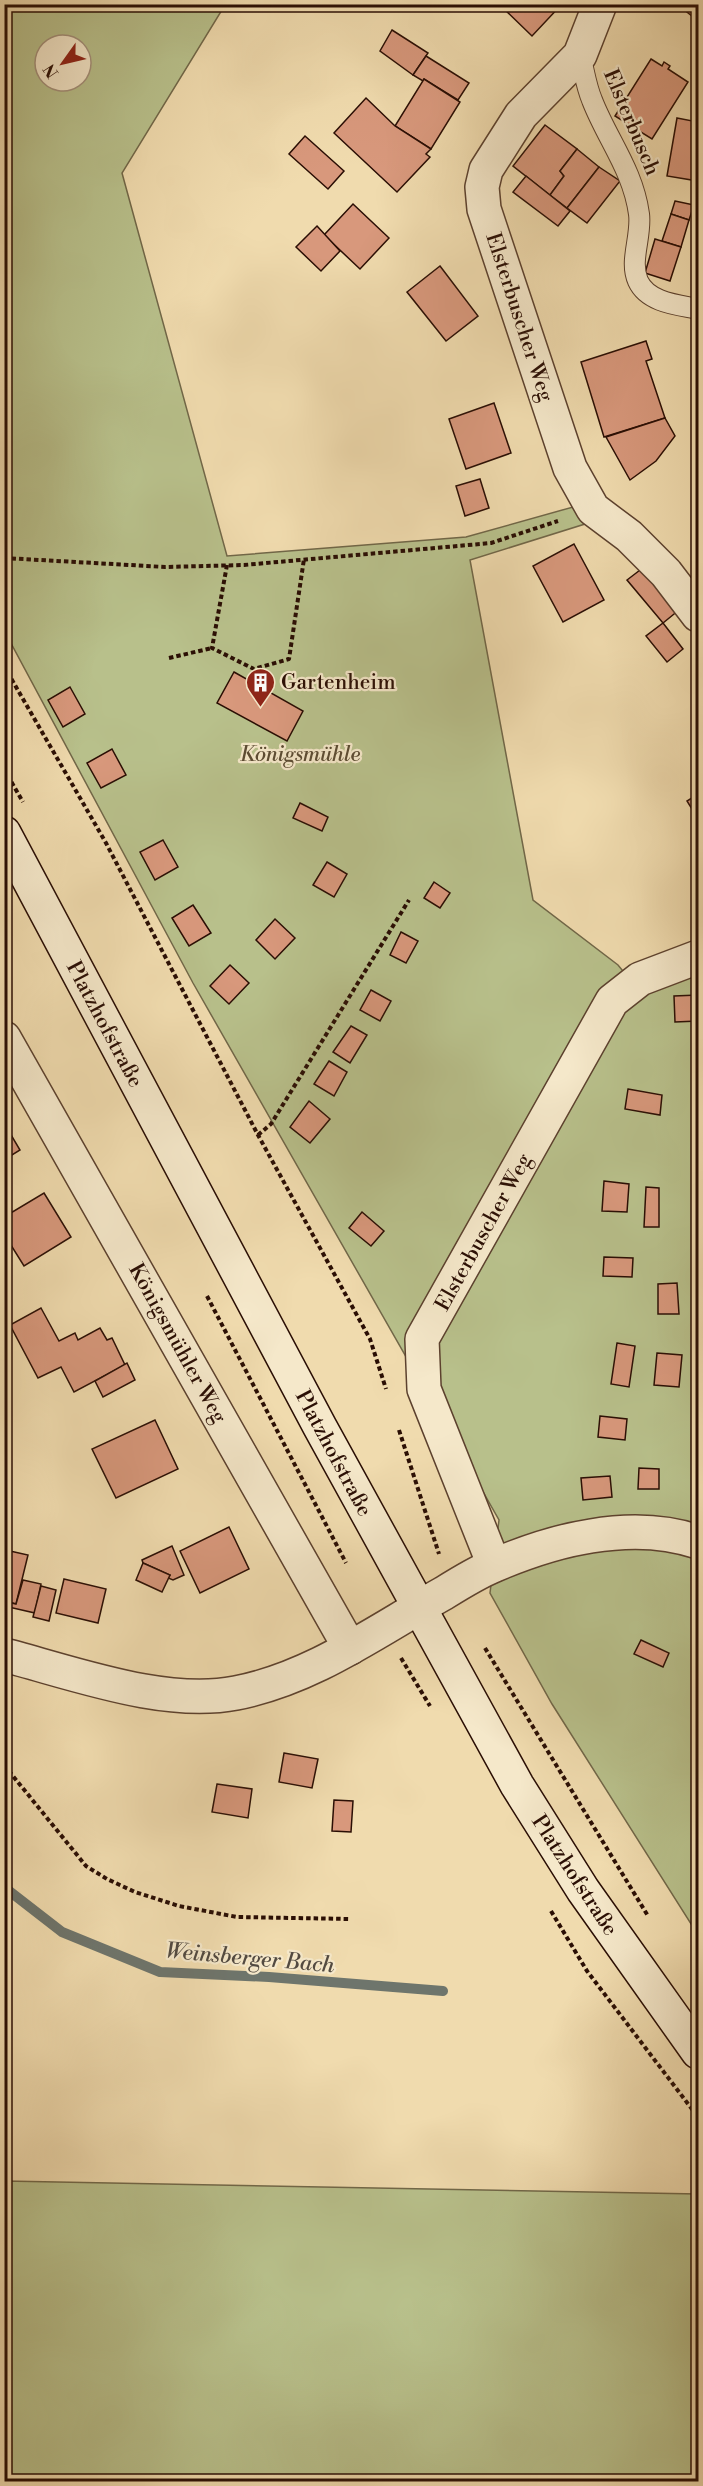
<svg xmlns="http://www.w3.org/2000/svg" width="703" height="2486" font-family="'Libre Bodoni',serif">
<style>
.green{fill:#b8c08b;stroke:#716748;stroke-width:1.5;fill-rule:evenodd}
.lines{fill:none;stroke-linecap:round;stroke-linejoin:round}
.stream{stroke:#6e756c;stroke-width:10}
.building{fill:#d8987c;stroke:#2a0e04;stroke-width:1.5}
.service-casing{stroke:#5c412e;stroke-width:22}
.minor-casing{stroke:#5c412e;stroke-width:36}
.secondary-casing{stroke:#2a0e04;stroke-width:36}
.path{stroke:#2a0e04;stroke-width:4;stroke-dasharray:4.5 3;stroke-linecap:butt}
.service{stroke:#f5e8ca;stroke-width:20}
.minor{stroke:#f5e8ca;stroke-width:33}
.secondary{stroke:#f5e8ca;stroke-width:33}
.labels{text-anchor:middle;stroke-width:4.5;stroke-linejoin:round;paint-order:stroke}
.street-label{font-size:21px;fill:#2a0e04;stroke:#f5e8ca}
.poi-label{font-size:21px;fill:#2a0e04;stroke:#f5e8ca;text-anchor:start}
.park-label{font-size:21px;font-style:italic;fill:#5c4c33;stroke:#f5e8ca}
.water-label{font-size:22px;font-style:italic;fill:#524a41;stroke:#f5e8ca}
</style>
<rect width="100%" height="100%" fill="#f0dbae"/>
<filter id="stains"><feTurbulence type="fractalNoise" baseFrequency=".00333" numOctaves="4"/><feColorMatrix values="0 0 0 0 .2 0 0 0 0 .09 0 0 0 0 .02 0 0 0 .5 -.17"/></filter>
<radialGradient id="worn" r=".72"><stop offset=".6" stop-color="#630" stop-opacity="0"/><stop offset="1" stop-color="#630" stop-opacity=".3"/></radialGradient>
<g class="green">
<path d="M4 5H225L122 173 227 556 466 537 573 507 585 524 470 560 533 900 618 965 640 992 698 974V1935L552 1704 490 1593 499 1520 193 983 5 632ZM45 45H81V81H45Z"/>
<path d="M4 2181 698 2194V2481H5Z"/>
</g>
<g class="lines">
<path class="stream" d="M4 1887 62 1932 160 1972 269 1977 443 1991"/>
</g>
<g class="building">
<path d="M505 4H562L532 36 502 7Z"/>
<path d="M677 4H698V21Z"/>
<path d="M392 30 428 53 413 75 380 51Z"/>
<path d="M426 56 469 83 458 100 424 79 423 81 413 75Z"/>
<path d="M651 59 662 66 664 62 670 66 668 69 688 82 652 139 615 116Z"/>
<path d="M424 79 460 102 431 149 395 126Z"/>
<path d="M366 98 395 126 431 149 426 154 430 157 397 192 334 133Z"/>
<path d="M677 118 698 122V181L667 176Z"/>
<path d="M545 125 577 149 560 171 564 176 550 195 513 166Z"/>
<path d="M305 136 344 171 328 189 289 154Z"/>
<path d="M577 149 599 167 567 208 550 195 564 176 560 171Z"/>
<path d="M599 167 620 181 587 223 567 208Z"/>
<path d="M526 176 570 211 558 226 513 192Z"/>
<path d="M675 201 694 205 689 220 671 214Z"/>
<path d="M353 204 389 238 360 269 324 235Z"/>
<path d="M671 214 689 220 681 247 662 241Z"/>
<path d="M317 226 340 251 321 271 296 247Z"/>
<path d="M655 239 681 247 670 281 645 273Z"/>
<path d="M440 266 478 316 446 341 407 292Z"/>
<path d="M646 341 652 359 646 361 665 418 604 437 581 362Z"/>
<path d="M494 403 511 453 466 469 449 419Z"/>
<path d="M665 418 675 436 656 461 630 480 606 437Z"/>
<path d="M480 479 489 508 465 516 456 486Z"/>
<path d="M574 544 604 600 563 622 533 566Z"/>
<path d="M644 567 679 610 663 623 627 580Z"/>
<path d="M663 623 683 649 667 662 646 636Z"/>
<path d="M234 672 303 711 287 741 217 703Z"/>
<path d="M70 687 85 714 63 727 48 700Z"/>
<path d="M112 749 126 775 101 788 87 763Z"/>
<path d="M698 794V812L695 814 687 801Z"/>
<path d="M300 803 328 817 322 831 293 818Z"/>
<path d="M163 840 178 867 155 880 140 852Z"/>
<path d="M327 862 347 874 334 897 313 885Z"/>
<path d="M434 882 450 893 440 908 424 898Z"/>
<path d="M193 905 211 933 189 946 172 918Z"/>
<path d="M275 919 295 938 275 959 256 940Z"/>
<path d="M401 932 418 941 406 963 390 955Z"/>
<path d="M230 965 249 983 229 1004 210 986Z"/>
<path d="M371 990 391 1001 380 1021 360 1010Z"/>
<path d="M698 995V1021L675 1022 674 996Z"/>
<path d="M351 1026 367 1035 350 1063 333 1052Z"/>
<path d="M329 1061 347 1072 334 1096 314 1084Z"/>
<path d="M628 1089 662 1095 660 1115 625 1109Z"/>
<path d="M309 1101 330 1119 310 1143 290 1127Z"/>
<path d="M4 1123 20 1150 4 1160Z"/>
<path d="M604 1181 629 1184 627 1212 602 1211Z"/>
<path d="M646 1187 659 1188V1227H644Z"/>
<path d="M44 1193 71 1237 24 1266 4 1234V1217Z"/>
<path d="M362 1212 384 1231 371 1246 349 1228Z"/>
<path d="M604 1257 633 1258 632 1277 603 1276Z"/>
<path d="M677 1283 679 1314H658V1284Z"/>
<path d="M41 1308 59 1341 75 1333 78 1340 100 1328 107 1340 112 1338 125 1365 74 1392 61 1367 38 1378 10 1325Z"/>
<path d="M617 1343 635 1346 629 1387 611 1384Z"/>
<path d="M657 1353 682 1355 679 1387 654 1385Z"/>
<path d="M127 1363 135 1380 103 1397 95 1381Z"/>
<path d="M600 1416 627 1419 625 1440 598 1437Z"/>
<path d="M155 1420 178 1469 116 1498 92 1449Z"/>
<path d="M639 1468 659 1469V1489H638Z"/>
<path d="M610 1476 612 1497 583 1500 581 1478Z"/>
<path d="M229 1527 249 1569 200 1593 180 1551Z"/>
<path d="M172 1546 184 1575 173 1580 168 1578 170 1575 143 1563 142 1560Z"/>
<path d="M4 1550 10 1551 4 1574Z"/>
<path d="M10 1551 28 1555 16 1604 4 1601V1574Z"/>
<path d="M143 1563 170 1575 162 1592 136 1580Z"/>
<path d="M64 1579 106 1589 98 1623 56 1613Z"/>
<path d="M23 1580 41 1584 35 1613 4 1606V1601L16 1604Z"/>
<path d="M41 1586 56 1590 49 1621 33 1617Z"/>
<path d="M641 1640 669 1653 663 1667 634 1654Z"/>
<path d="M284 1753 318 1759 312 1788 279 1782Z"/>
<path d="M217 1784 252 1789 248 1818 212 1812Z"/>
<path d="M334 1800 353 1801 351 1832 332 1831Z"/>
</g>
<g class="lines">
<defs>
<path id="service" d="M580 55C584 70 586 86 592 100 607 139 633 170 639 214 642 236 629 261 638 281 648 303 679 305 698 309"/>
<g id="minor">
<path d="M600 4 580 55 521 115 486 170 482 187 484 209 570 468 593 509 629 536 666 573 698 615"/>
<path d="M4 1038 350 1648"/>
<path d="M494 1565 424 1389 422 1339 612 1001 640 979 698 957"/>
<path d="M4 1655C74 1673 164 1707 236 1693 313 1678 376 1631 444 1593 460 1583 478 1572 495 1565 526 1552 558 1541 591 1536 627 1530 663 1530 698 1542"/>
</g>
<path id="secondary" d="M4 833 320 1427 517 1785 583 1890 698 2052"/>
</defs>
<use href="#service" class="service-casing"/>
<use href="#minor" class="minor-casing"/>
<use href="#secondary" class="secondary-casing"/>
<g class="path">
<path d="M4 558 165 567 244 565 491 543 558 521"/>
<path d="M227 565 212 648 254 669 289 659 304 559"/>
<path d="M169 658 212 648"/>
<path d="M4 666 106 843 258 1135 370 1339 386 1389"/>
<path d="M4 769 23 802"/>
<path d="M258 1135 271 1124 409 900"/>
<path d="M207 1296 346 1563"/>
<path d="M399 1430 439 1554"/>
<path d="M485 1648 648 1916"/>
<path d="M401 1658 430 1706"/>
<path d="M4 1765 86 1866 107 1879 135 1892 179 1906 237 1917 350 1919"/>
<path d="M551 1911 587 1971 698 2117"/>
</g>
<use href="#service" class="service"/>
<use href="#minor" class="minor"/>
<use href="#secondary" class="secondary"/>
</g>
<defs>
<symbol id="building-pin" viewBox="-11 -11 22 30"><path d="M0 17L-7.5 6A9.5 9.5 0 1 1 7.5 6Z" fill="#8f2418" stroke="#f5e8ca"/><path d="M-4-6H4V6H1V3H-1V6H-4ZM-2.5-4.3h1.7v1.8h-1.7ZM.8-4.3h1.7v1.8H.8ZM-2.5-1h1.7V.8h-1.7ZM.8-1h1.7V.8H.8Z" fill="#fff"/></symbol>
</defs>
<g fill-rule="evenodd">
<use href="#building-pin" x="244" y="666" width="33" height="45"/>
</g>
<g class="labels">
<g class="street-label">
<text transform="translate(632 122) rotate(67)" y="7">Elsterbusch</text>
<text transform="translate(520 317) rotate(72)" y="7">Elsterbuscher Weg</text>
<text transform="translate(105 1024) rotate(62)" y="7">Platzhofstraße</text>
<text transform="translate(483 1232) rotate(-61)" y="7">Elsterbuscher Weg</text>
<text transform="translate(178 1343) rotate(61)" y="7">Königsmühler Weg</text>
<text transform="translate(334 1453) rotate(62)" y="7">Platzhofstraße</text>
<text transform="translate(575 1875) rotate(57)" y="7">Platzhofstraße</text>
</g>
<g class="poi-label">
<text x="281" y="689">Gartenheim</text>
</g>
<g class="park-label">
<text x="300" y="761">Königsmühle</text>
</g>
<g class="water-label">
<text transform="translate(250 1957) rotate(5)" y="8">Weinsberger Bach</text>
</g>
</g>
<rect width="703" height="2486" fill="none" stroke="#f0dbae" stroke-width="24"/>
<rect x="6" y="6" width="691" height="2474" fill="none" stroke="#2a0e04" stroke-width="3"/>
<rect x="12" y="12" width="679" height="2462" fill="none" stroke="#2a0e04" stroke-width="1.5"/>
<g transform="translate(63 63) rotate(236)"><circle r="28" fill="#f5e8ca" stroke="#a4917b" stroke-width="1.5"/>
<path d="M0-4.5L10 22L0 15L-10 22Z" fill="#8f2418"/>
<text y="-9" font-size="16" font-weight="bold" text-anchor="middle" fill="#2a0e04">N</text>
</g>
<rect width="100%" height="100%" filter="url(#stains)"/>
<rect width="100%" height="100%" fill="url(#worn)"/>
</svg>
